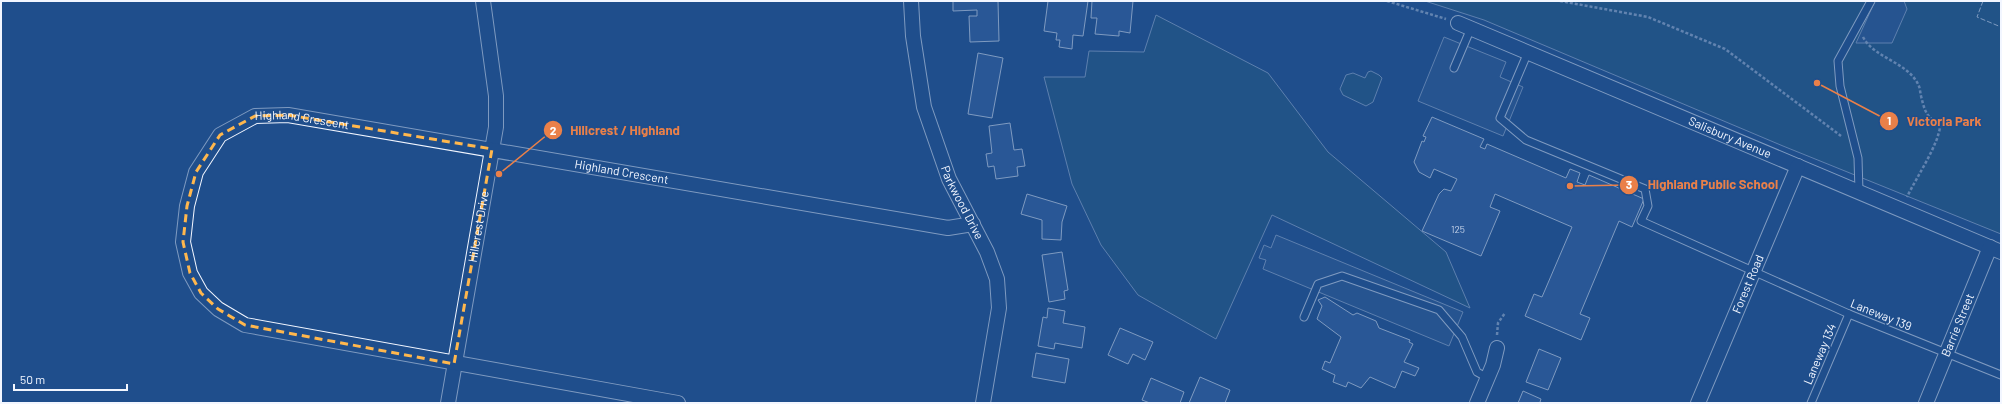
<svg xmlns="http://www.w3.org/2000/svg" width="2002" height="404" font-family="Barlow,sans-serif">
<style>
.green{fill:#245a82;stroke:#a8bbd7}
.parking{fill:#305b95;stroke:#a8bbd7}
.building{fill:#3563a3;stroke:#f2f6ff}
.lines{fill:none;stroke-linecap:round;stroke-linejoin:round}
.service-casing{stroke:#f2f6ff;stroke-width:9}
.minor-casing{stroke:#f2f6ff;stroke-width:16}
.path{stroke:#b3c4dc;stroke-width:2.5;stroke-dasharray:3 2;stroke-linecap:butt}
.service{stroke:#1f4e8c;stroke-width:7}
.minor{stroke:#1f4e8c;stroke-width:14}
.fence{stroke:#f2f6ff;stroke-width:1;stroke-dasharray:5 2;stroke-linecap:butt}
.marked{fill:none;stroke:#ffb74d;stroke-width:3;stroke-dasharray:8 5;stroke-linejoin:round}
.labels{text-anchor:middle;stroke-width:3;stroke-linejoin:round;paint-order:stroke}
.number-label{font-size:10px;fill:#c3d1e8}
.street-label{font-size:12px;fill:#f2f6ff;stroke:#1f4e8c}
.leader{fill:none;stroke:#ea8049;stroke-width:1.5}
.callout-dot{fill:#ea8049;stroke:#1f4e8c;stroke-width:1.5}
.mark-label{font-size:12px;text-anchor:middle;font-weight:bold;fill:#fff}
.callout-label{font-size:13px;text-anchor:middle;font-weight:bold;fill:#ea8049;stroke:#1f4e8c;stroke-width:3;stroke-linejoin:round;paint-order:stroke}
</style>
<rect width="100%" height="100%" fill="#1f4e8c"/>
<g class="green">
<path d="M1425 1H2001V234L1783 146 1484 20Z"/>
<path d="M1156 15 1268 73 1328 152 1446 252 1470 308 1272 215 1216 339 1138 295 1101 245 1072 184 1044 77H1085L1089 51 1144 52Z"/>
<path d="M1371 71 1379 75 1382 78 1373 102 1366 106 1343 95 1340 89 1346 75 1353 73 1365 78 1368 72Z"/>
</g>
<g class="parking">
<path d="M1875 1H1904L1907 9 1892 43H1856Z"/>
<path d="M1444 37 1506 62 1500 77 1523 87 1503 136 1418 101Z"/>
<path d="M1276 235 1463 312 1449 346 1263 269 1266 260 1259 258 1264 245 1271 248Z"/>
</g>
<g class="building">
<path d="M953 1H998L999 41 970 42 969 16H977V10L953 11Z"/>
<path d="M1048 1H1088L1083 36 1073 35 1072 49 1059 47 1060 40H1056L1057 33 1044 31Z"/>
<path d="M1092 1H1133L1130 33 1119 31V36L1095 34 1097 18H1091Z"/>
<path d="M978 53 1003 58 992 118 968 114Z"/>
<path d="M1432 117 1484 139 1480 147 1485 149 1487 144 1566 178 1570 169 1580 173 1577 182 1585 185 1589 175 1644 199 1632 227 1619 221 1580 314 1590 318 1581 340 1525 316 1534 294 1542 297 1572 227 1495 194 1490 207 1500 211 1481 256 1422 231 1439 194 1444 189 1451 191 1457 179 1434 169 1430 178 1419 172 1414 162 1422 141 1424 142 1426 137 1423 136Z"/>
<path d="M1010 123 1014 150 1022 149 1025 166 1017 167 1018 176 996 179 994 166 988 167 986 154 992 153 989 126Z"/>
<path d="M1027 194 1067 206 1062 222 1061 240 1042 239V220L1021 214Z"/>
<path d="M1062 252 1068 290 1064 291 1065 299 1049 302 1042 255Z"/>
<path d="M1325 297 1353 315 1357 313 1376 321 1379 328 1410 340 1409 342 1413 344 1404 362 1419 368 1415 376 1402 371 1395 388 1370 377 1361 388 1348 382 1346 387 1333 382 1335 375 1322 369 1325 361 1330 363 1341 337 1317 319 1322 306 1318 300Z"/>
<path d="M1048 308 1065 311 1063 323 1085 327 1082 348 1055 343 1054 349 1038 346 1043 317 1047 318Z"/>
<path d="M1120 328 1153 342 1145 360 1133 354 1128 364 1108 355Z"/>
<path d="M1539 349 1561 358 1548 390 1526 382Z"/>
<path d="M1036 353 1069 359 1065 383 1032 377Z"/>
<path d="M1200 377 1230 390 1225 403H1189Z"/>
<path d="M1151 378 1184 392 1180 403H1150L1142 400Z"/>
<path d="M1523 391 1541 399 1540 402 1542 403H1518Z"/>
</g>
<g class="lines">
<defs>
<g id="service">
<path d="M1528 52 1500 118 1526 140 1645 189 1648 206 1641 221 1849 314 2001 375"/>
<path d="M1454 68 1471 28"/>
<path d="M1859 192 1858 158 1840 86 1838 61 1871 1"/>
<path d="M1304 317 1318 284 1342 276 1439 310 1462 337 1477 372 1488 378"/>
<path d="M1811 403 1849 314"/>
</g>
<g id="minor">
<path id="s1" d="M911 1 913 36 924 107 949 179 987 252 997 279 999 308 983 403"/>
<path id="s2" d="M1458 23 2001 252"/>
<path id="s3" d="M448 403 496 127V96L483 1"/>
<path id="s4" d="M678 403 245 325 218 309 201 293 190 273 183 242 187 206 196 172 220 135 255 116 288 115 948 228 973 224"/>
<path d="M1477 403 1493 365 1497 348"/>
<path id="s5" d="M1698 403 1798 166"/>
<path id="s6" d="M1926 403 1990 247"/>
</g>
</defs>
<use href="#service" class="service-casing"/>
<use href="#minor" class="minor-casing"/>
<g class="path">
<path d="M1387 1 1446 19"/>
<path d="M1560 1 1648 17 1725 49 1841 136"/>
<path d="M1863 37C1874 58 1907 62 1918 84 1920 87 1920 92 1921 96 1925 112 1926 116 1940 126 1939 144 1916 178 1907 197"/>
<path d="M1497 335 1498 323 1505 313"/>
</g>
<use href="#service" class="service"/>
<use href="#minor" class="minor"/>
<path class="fence" d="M1983 1 1977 17 2001 27"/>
</g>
<path d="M0 0H2002V404H0ZM288 115 492 149 454 364 245 325 218 309 201 293 190 273 183 242 187 206 196 172 220 135 255 116Z" fill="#1f4e8c" fill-opacity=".55" fill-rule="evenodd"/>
<path class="marked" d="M288 115 492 149 454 364 245 325 218 309 201 293 190 273 183 242 187 206 196 172 220 135 255 116Z"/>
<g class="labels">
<g class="number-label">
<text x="1458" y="233">125</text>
</g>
<g class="street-label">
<text dy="4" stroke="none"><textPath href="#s4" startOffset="752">Highland Crescent</textPath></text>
<text dy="4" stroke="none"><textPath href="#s2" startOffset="295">Salisbury Avenue</textPath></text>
<text dy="4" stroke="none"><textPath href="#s4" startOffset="1076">Highland Crescent</textPath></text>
<text dy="4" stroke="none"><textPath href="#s1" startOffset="210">Parkwood Drive</textPath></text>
<text dy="4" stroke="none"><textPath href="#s3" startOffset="179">Hillcrest Drive</textPath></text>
<text dy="4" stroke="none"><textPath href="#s5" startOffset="129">Forest Road</textPath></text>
<text transform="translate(1881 315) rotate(22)" y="4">Laneway 139</text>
<text dy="4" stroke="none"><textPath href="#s6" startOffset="84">Barrie Street</textPath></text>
<text transform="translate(1820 354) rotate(-67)" y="4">Laneway 134</text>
</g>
</g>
<path class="leader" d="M1817 83L1889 121M499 174L553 130M1570 186L1629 185"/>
<g class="callout-dot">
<circle cx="1817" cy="83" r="4"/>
<circle cx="499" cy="174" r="4"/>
<circle cx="1570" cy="186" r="4"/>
<circle cx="1889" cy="121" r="10"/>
<circle cx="553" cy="130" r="10"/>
<circle cx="1629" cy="185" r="10"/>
</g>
<g class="mark-label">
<text x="1889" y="125">1</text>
<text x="553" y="135">2</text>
<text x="1629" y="189">3</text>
</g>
<g class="callout-label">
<text x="1944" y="126">Victoria Park</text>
<text x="625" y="135">Hillcrest / Highland</text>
<text x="1713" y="189">Highland Public School</text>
</g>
<rect width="2002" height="404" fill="none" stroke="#f2f6ff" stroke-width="4"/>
<path d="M14 384v6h113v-6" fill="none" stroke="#f2f6ff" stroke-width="2"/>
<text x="20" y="384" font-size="12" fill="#f2f6ff" stroke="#1f4e8c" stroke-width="3" paint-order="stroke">50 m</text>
</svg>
